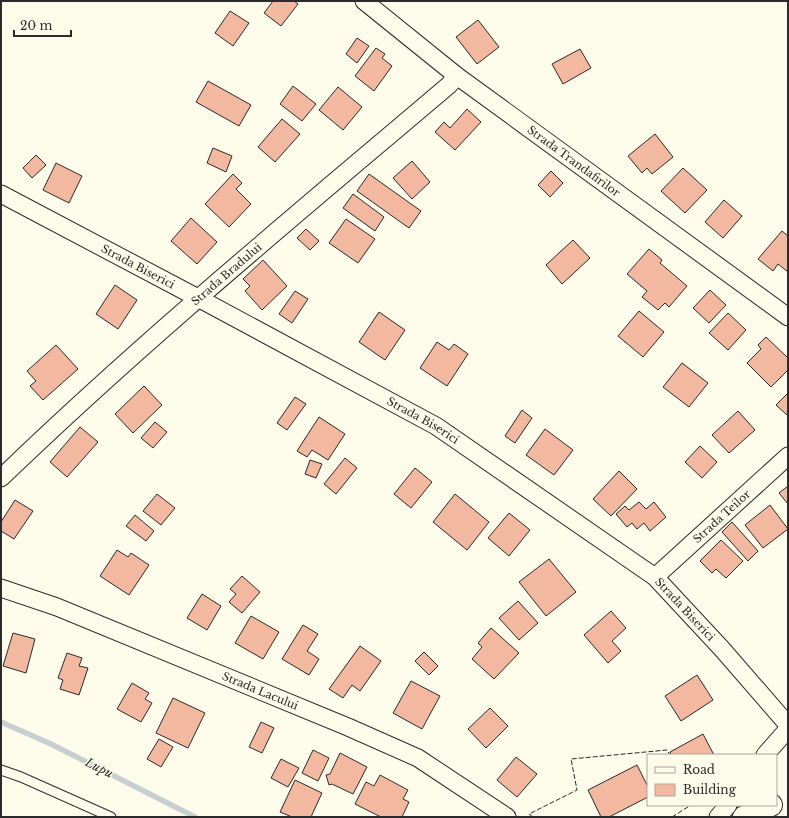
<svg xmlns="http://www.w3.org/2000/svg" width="789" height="818" font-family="'Libre Baskerville',serif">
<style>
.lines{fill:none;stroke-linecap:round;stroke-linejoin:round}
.stream{stroke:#c7d0d0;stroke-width:5.5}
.building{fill:#f2b8a0;stroke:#2b2b2b}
.service-casing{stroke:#2b2b2b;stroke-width:11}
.minor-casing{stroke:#2b2b2b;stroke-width:19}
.trunk-casing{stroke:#2b2b2b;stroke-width:24}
.service{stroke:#fdfbea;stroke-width:9}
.minor{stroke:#fdfbea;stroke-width:17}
.trunk{stroke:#fdfbea;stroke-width:22}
.fence{stroke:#2b2b2b;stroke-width:1;stroke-dasharray:5 2;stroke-linecap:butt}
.labels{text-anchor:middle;stroke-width:3;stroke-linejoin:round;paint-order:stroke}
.street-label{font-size:11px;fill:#2b2b2b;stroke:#fdfbea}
.water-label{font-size:12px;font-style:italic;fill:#2b2b2b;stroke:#fdfbea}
</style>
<rect width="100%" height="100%" fill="#fdfbea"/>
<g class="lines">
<path class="stream" d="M1 722 51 744 195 817"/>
</g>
<g class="building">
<path d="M273 1H294L298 4 281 26 264 13Z"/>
<path d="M230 11 249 23 233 46 215 33Z"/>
<path d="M478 20 499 47 477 64 456 37Z"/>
<path d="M357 38 369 46 357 63 346 54Z"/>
<path d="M376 48 385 54 382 58 392 66 374 91 355 76Z"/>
<path d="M580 49 591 68 563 84 552 64Z"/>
<path d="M208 81 251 105 239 126 196 102Z"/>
<path d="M293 86 316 104 302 121 280 104Z"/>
<path d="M338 87 362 107 343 130 319 110Z"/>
<path d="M467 109 481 122 455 150 435 132 444 122 450 128Z"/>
<path d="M282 119 300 134 275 162 258 147Z"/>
<path d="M655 134 673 157 652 174 647 168 642 173 628 156Z"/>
<path d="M213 148 232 156 226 172 207 163Z"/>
<path d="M36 155 46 165 32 178 23 168Z"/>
<path d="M412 161 430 182 412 199 393 178Z"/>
<path d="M56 163 82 176 69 203 43 190Z"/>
<path d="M683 168 707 190 685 213 661 191Z"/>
<path d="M551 171 563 183 550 197 538 185Z"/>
<path d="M233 174 242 183 236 189 251 204 229 227 205 204Z"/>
<path d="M369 174 421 211 409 228 357 191Z"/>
<path d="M353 194 384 217 375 231 343 208Z"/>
<path d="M724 200 742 216 723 238 705 222Z"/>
<path d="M191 218 217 242 197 264 171 241Z"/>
<path d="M346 219 375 239 358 263 329 243Z"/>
<path d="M306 229 319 241 310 250 297 238Z"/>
<path d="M782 231 788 236V272L778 264 773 271 758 259Z"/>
<path d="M573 240 590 258 562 284 546 265Z"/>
<path d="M649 249 662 260 660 263 687 286 669 307 665 303 658 310 642 297 647 291 627 274Z"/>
<path d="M263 260 287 286 262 310 245 291 250 286 243 279Z"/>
<path d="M115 285 137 300 118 329 96 314Z"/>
<path d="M710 290 726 305 709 323 693 308Z"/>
<path d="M295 291 308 299 292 323 279 314Z"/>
<path d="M639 311 664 332 643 357 618 336Z"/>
<path d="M379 312 405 330 385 360 359 342Z"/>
<path d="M728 313 746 330 728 350 709 333Z"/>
<path d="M766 337 788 358V370L771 387 747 363 761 349 758 345Z"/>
<path d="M437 342 449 350 454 344 468 354 447 386 420 368Z"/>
<path d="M56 345 78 369 43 400 30 386 36 381 27 371Z"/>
<path d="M682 363 708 383 689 407 663 387Z"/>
<path d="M144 386 162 405 133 433 115 414Z"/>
<path d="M788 393V416L776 405Z"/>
<path d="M295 397 306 404 287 430 277 423Z"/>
<path d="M522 410 532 418 515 443 505 436Z"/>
<path d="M738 411 755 430 729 453 712 435Z"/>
<path d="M319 417 345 434 328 460 312 450 307 457 297 451Z"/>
<path d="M155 422 167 432 153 448 141 438Z"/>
<path d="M80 427 98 442 67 477 50 462Z"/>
<path d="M545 429 573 450 554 475 526 455Z"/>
<path d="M700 446 717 462 702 478 685 462Z"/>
<path d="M345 458 357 468 336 494 324 484Z"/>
<path d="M310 460 322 464 316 478 305 474Z"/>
<path d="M415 468 432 482 411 508 394 494Z"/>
<path d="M619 471 637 489 611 516 593 499Z"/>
<path d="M788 486V504L779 493Z"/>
<path d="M157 494 175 508 161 525 143 511Z"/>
<path d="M455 494 489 522 467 550 433 522Z"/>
<path d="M15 500 33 511 14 539 1 531V522Z"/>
<path d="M639 502 646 509 654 502 666 517 650 531 644 523 637 529 632 523 627 527 616 514 625 506 629 510Z"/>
<path d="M770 505 788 529 763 548 745 525Z"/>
<path d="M509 513 530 530 509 556 488 538Z"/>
<path d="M135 515 154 531 146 541 126 526Z"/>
<path d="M732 522 758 551 748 561 722 532Z"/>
<path d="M721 540 743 561 726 578 716 569 712 573 700 561Z"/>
<path d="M117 550 128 557 131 553 149 565 129 595 100 576Z"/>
<path d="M549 559 576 592 546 616 519 582Z"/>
<path d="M242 576 260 592 242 613 229 602 236 594 230 589Z"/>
<path d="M202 594 221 606 207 630 187 618Z"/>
<path d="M518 601 538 623 519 640 499 618Z"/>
<path d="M611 611 626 628 612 641 621 651 608 663 584 635Z"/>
<path d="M251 616 279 632 263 659 235 643Z"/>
<path d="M303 625 318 634 307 651 319 659 309 675 282 659Z"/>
<path d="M491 628 519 653 494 679 472 659 482 647 478 643Z"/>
<path d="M13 633 35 639 26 673 3 666Z"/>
<path d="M360 646 381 661 360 691 352 685 343 698 329 689Z"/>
<path d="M424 652 438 666 429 675 415 661Z"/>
<path d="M67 653 82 658 79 666 88 668 79 695 60 689 63 680 58 678Z"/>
<path d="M697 675 713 700 681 721 665 696Z"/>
<path d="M411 681 440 696 422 729 393 713Z"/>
<path d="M132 683 149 693 145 699 152 703 141 722 117 709Z"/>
<path d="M173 698 205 713 188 748 156 733Z"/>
<path d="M490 708 508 726 486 748 468 729Z"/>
<path d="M261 722 274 728 262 753 249 747Z"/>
<path d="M703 734 714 755H671L670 752Z"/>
<path d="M159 739 173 747 161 767 147 759Z"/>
<path d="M313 750 329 758 318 781 302 773Z"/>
<path d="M340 753 367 767 353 794 332 784 329 785 326 775 330 774Z"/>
<path d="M516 757 537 774 517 797 497 780Z"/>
<path d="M281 759 299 768 288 787 271 778Z"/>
<path d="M637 765 648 787V797L609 817H601L588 790Z"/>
<path d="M380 775 408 790 403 799 409 802 402 817H381L355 804 366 782 374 786Z"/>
<path d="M295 780 322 793 311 817H292L280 812Z"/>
</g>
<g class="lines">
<defs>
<path id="service" d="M1 770 21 777 111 817"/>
<g id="minor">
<path id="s1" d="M364 1 457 76 788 317"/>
<path id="s2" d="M1 194 198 298 436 426 655 577 722 649 788 725"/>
<path id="s3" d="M1 478C144 340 297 214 449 85L457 76"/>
<path id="s4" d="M655 577 788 456"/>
<path id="s5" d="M1 588 57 607 348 727 418 758 507 817"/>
<path d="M765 755 788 729"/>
<path d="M718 817 728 805"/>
</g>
<path id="trunk" d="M744 817 771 805"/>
</defs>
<use href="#service" class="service-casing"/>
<use href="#minor" class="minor-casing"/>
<use href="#trunk" class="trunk-casing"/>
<use href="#service" class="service"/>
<use href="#minor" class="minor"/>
<use href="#trunk" class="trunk"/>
<g class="fence">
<path d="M533 817 529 814 577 790 571 759 667 750 670 755"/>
<path d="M672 817 691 805"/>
</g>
</g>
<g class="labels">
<g class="street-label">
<text dy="4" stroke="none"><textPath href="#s1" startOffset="264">Strada Trandafirilor</textPath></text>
<text dy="4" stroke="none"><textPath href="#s2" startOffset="155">Strada Biserici</textPath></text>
<text dy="4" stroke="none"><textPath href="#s3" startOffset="304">Strada Bradului</textPath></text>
<text dy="4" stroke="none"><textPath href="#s2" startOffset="479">Strada Biserici</textPath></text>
<text dy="4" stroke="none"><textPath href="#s4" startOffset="90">Strada Teilor</textPath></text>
<text dy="4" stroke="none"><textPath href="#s2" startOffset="803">Strada Biserici</textPath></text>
<text dy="4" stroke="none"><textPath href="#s5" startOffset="279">Strada Lacului</textPath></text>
</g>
<g class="water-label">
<text transform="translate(99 768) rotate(27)" y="4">Lupu</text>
</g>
</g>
<rect width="789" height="818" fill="none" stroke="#2b2b2b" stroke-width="4"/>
<rect x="647" y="754" width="130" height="52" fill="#fdfbea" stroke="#a9a89e"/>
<rect x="655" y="767" width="20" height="6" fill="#fdfbea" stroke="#a9a89e"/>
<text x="683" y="774" font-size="12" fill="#2b2b2b">Road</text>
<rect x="655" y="784" width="20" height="12" fill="#f2b8a0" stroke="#a9a89e"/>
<text x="683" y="794" font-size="12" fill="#2b2b2b">Building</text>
<path d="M14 30v6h57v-6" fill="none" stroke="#2b2b2b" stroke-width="2"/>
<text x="20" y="30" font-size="12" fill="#2b2b2b" stroke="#fdfbea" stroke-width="3" paint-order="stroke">20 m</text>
</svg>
